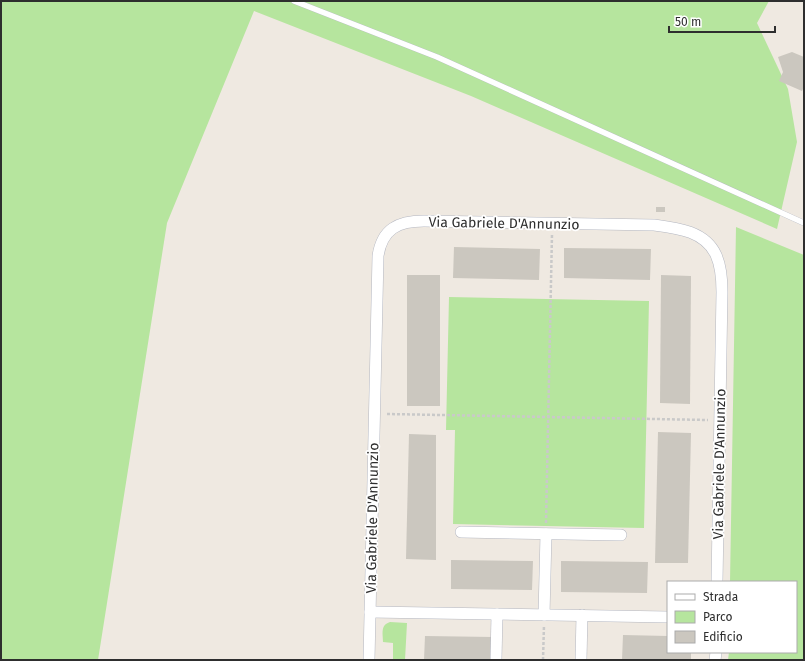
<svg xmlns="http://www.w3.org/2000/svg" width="805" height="661" font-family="'Fira Sans',sans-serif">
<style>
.green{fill:#b6e59e}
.building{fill:#cbc7bf}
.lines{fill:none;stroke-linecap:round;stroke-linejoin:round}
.lane-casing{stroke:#b4b7c1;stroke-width:6}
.street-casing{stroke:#b4b7c1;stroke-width:12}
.path{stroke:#c9c9c9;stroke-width:2.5;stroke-dasharray:3 2;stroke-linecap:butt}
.lane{stroke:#fff;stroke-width:5.5}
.street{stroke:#fff;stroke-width:11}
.labels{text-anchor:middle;stroke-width:3.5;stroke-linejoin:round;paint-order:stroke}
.street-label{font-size:14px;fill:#2e2e2e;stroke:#fff}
</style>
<rect width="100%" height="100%" fill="#efe9e1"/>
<g class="green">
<path d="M1 1H769L757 23 788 89 797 142 777 229 471 96 254 11 167 223 98 660H1Z"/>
<path d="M736 227 804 255V660H728L729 652H796V582H730Z"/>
<path d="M449 297 649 301 644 528 453 524 455 430H446Z"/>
<path d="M390 622 407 623 405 660H393V643L383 642C383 634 380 625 390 622Z"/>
</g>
<g class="building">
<path d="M792 52 804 57V87L802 91 779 81 783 72 778 57Z"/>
<rect x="656" y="207" width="9" height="5"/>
<path d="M454 247 540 249 539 280 453 278Z"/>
<path d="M564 248 651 249 650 280 564 278Z"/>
<rect x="407" y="275" width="33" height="131"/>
<path d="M661 275 691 276 690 404 660 403Z"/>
<path d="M658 432 691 433 688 563H655Z"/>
<path d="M409 434 436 435V560L406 559Z"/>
<path d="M451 560 533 561 532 590 451 589Z"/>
<path d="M561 561 648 562 647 593 561 592Z"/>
<path d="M623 635 668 636V652H691V660H622Z"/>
<path d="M425 636 493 637V660H424Z"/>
</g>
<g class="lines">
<defs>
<path id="lane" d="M294 1 437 57 804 223"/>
<g id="street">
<path d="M461 532 621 535"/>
<path d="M370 612 668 617"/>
<path d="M544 615 546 534"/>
<path d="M369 660 378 256C382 229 398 221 424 221L654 225C677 228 705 231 716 255 721 266 722 280 722 292L717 582"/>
<path d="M496 660 497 614"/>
<path d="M581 660 582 615"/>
<path d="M715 660 716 652"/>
</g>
</defs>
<use href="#lane" class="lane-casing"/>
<use href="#street" class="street-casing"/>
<g class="path">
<path d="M387 414 708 420"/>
<path d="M546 523 552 234"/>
<path d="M543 660 544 625"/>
</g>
<use href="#lane" class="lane"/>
<use href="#street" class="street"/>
</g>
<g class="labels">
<g class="street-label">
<text transform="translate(504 223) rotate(1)" y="5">Via Gabriele D'Annunzio</text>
<text transform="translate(719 464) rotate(-89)" y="5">Via Gabriele D'Annunzio</text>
<text transform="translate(372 518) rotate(-89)" y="5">Via Gabriele D'Annunzio</text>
</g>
</g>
<rect width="805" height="661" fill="none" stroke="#2e2e2e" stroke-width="4"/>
<rect x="667" y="581" width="130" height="72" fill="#ffffff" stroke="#ababab"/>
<rect x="675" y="594" width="20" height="6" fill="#ffffff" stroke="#ababab"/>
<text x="703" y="601" font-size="12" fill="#2e2e2e">Strada</text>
<rect x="675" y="611" width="20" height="12" fill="#b6e59e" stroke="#ababab"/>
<text x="703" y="621" font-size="12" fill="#2e2e2e">Parco</text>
<rect x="675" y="631" width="20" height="12" fill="#cbc7bf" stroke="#ababab"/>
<text x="703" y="641" font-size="12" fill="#2e2e2e">Edificio</text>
<path d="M669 26v6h106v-6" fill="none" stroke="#2e2e2e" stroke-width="2"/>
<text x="675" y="26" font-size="12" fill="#2e2e2e" stroke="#ffffff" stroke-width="3" paint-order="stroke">50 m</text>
</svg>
